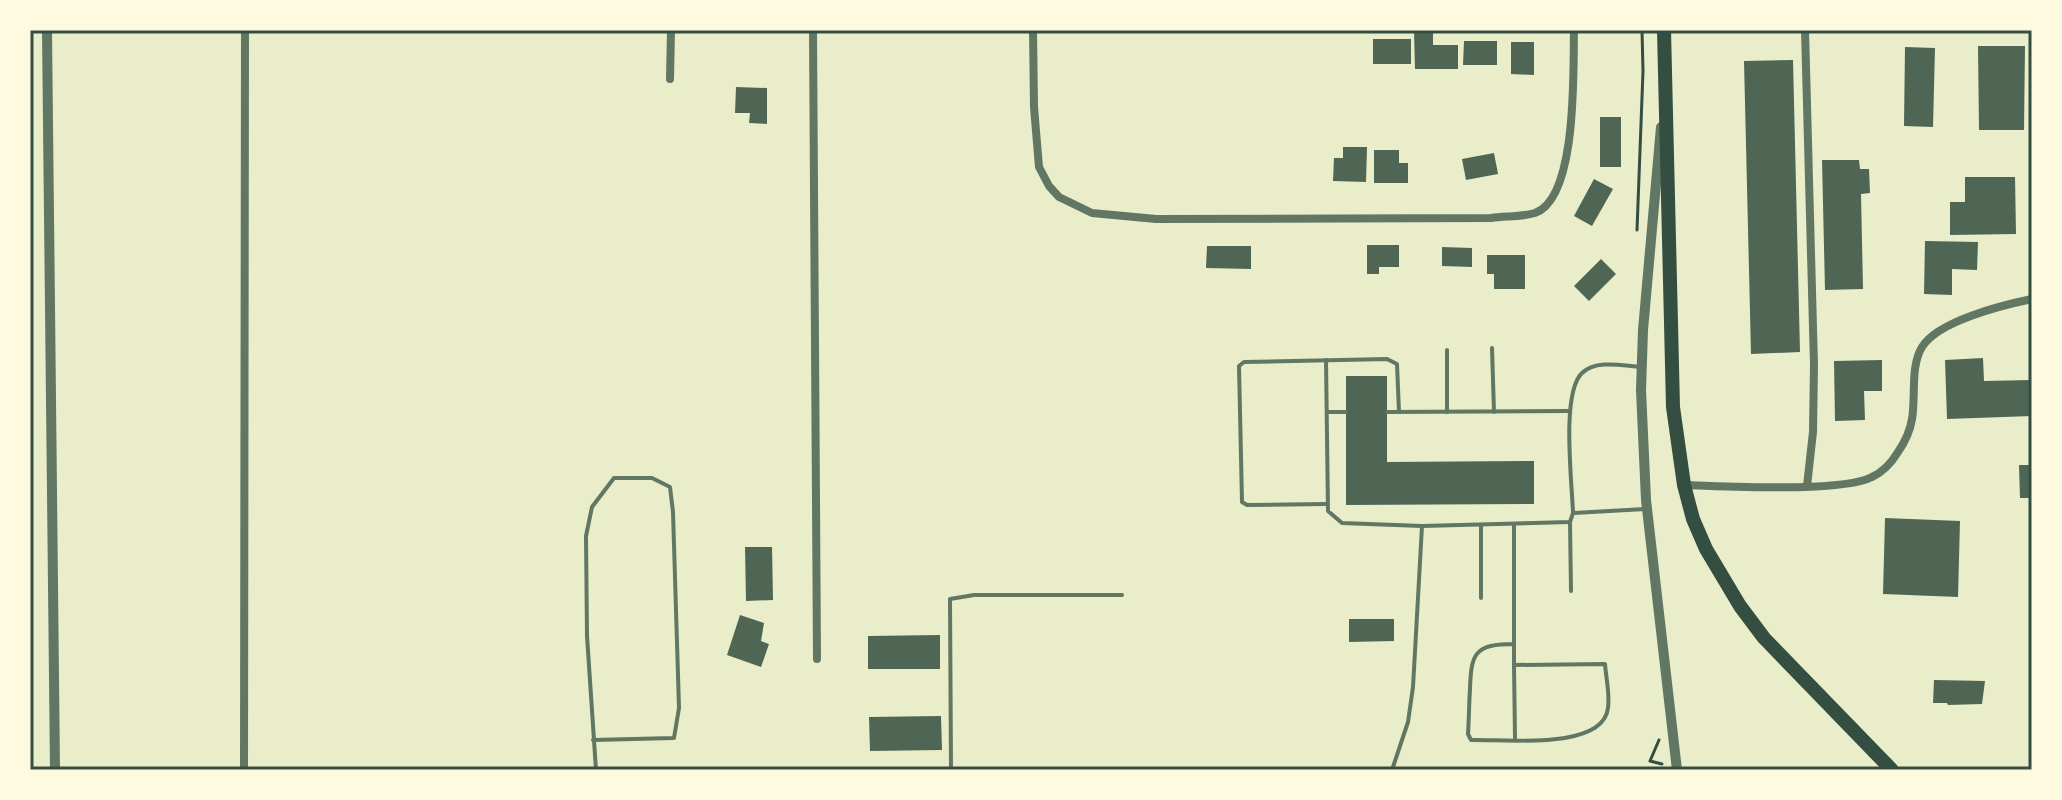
<svg xmlns="http://www.w3.org/2000/svg" width="2062" height="800" font-family="'Source Sans 3',sans-serif">
<style>
.building{fill:#4f6655}
.lines{fill:none;stroke-linecap:round;stroke-linejoin:round}
.path{stroke:#344e41;stroke-width:3}
.service{stroke:#617663;stroke-width:4}
.minor{stroke:#617663;stroke-width:8}
.tertiary{stroke:#617663;stroke-width:10}
.trunk{stroke:#344e41;stroke-width:14}
.neatline{fill:none;stroke:#344e41;stroke-width:3}
</style>
<rect width="100%" height="100%" fill="#e9edc9"/>
<g class="building">
<path d="M1414 32H1433V45H1458V69H1415Z"/>
<rect x="1373" y="39" width="38" height="25"/>
<path d="M1464 41H1497V65H1463Z"/>
<path d="M1511 42H1534V75L1511 74Z"/>
<path d="M1978 46H2025L2024 130H1979Z"/>
<path d="M1905 47 1935 48 1933 127 1904 126Z"/>
<path d="M1793 60 1800 352 1751 354 1744 61Z"/>
<path d="M736 87 767 88V124L749 123 750 113H735Z"/>
<rect x="1600" y="117" width="21" height="50"/>
<path d="M1343 147H1367L1366 182 1333 181 1334 158H1343Z"/>
<path d="M1374 150H1399V163H1408V183H1374Z"/>
<path d="M1494 153 1498 174 1466 180 1462 159Z"/>
<path d="M1822 160H1859L1860 169H1869L1870 193 1861 194 1863 289 1825 290Z"/>
<path d="M1965 177H2015L2016 234 1950 235V202H1965Z"/>
<path d="M1594 179 1613 189 1592 226 1574 216Z"/>
<path d="M1925 241 1978 242 1977 270 1952 269V295L1924 294Z"/>
<path d="M1367 245H1399V267H1379V274H1367Z"/>
<path d="M1207 246H1251V269L1206 268Z"/>
<path d="M1442 247 1472 248V267L1442 266Z"/>
<path d="M1487 255H1525V289H1494V274H1487Z"/>
<path d="M1601 259 1616 274 1589 301 1574 286Z"/>
<path d="M1983 358 1984 381 2032 380V416L1947 419 1945 360Z"/>
<path d="M1882 360V391H1864L1865 420 1835 421 1834 361Z"/>
<path d="M1346 376H1387V462L1534 461V504L1346 505Z"/>
<path d="M2019 465H2032V498H2020Z"/>
<path d="M1885 518 1960 521 1958 597 1883 594Z"/>
<path d="M745 547H772L773 600 746 601Z"/>
<path d="M740 615 764 623 761 641 769 644 761 667 727 655Z"/>
<path d="M1349 619H1394V641L1349 642Z"/>
<path d="M940 635V669H868V636Z"/>
<path d="M1934 680 1985 681 1982 704 1948 705 1947 703H1933Z"/>
<path d="M941 716 942 750 870 751 869 717Z"/>
</g>
<g class="lines">
<g class="path">
<path d="M1637 230 1643 71 1642 30"/>
<path d="M1659 740 1650 761 1662 764"/>
</g>
<g class="service">
<path d="M1492 348 1494 412"/>
<path d="M1326 360 1328 511 1342 523 1422 526 1570 522 1573 513C1572 482 1561 393 1582 373 1597 359 1623 366 1641 367"/>
<path d="M1327 412H1346"/>
<path d="M1387 412 1569 411"/>
<path d="M1447 412V350"/>
<path d="M1326 504 1247 505 1242 502 1239 366 1244 362 1387 359 1397 364 1399 412"/>
<path d="M1574 513 1645 509"/>
<path d="M1570 522 1571 591"/>
<path d="M1481 525V598"/>
<path d="M1514 644C1475 644 1471 653 1470 689 1469 704 1469 719 1468 734L1471 740C1503 739 1603 751 1608 708 1610 694 1606 678 1605 664L1514 665V525"/>
<path d="M1514 665 1515 738"/>
<path d="M593 740 674 738 679 708 673 512 670 487 652 478H614L592 507 586 536 587 636 596 770"/>
<path d="M951 770 950 599 974 595H1122"/>
<path d="M1392 770 1408 722 1413 687 1422 526"/>
</g>
<g class="minor">
<path d="M813 30 817 659"/>
<path d="M1033 30 1034 107 1039 167 1049 186 1059 197 1092 213 1156 219 1491 218C1505 216 1522 217 1535 213 1578 198 1573 68 1574 30"/>
<path d="M1805 30 1814 365 1813 432 1807 486"/>
<path d="M670 79 671 30"/>
<path d="M1684 485C1724 486 1841 493 1872 477 1883 472 1892 462 1898 452 1905 442 1910 431 1912 419 1916 396 1910 367 1922 347 1938 321 2003 305 2032 299"/>
<path d="M244 770 245 30"/>
</g>
<g class="tertiary">
<path d="M47 30 55 770"/>
<path d="M1661 127 1643 330 1641 390 1646 500 1677 770"/>
</g>
<path class="trunk" d="M1664 30 1673 407 1684 485 1693 519 1706 549 1740 606 1764 638 1892 770"/>
</g>
<rect width="2062" height="800" fill="none" stroke="#fefae0" stroke-width="64"/>
<rect x="32" y="32" width="1998" height="736" class="neatline"/>
</svg>
